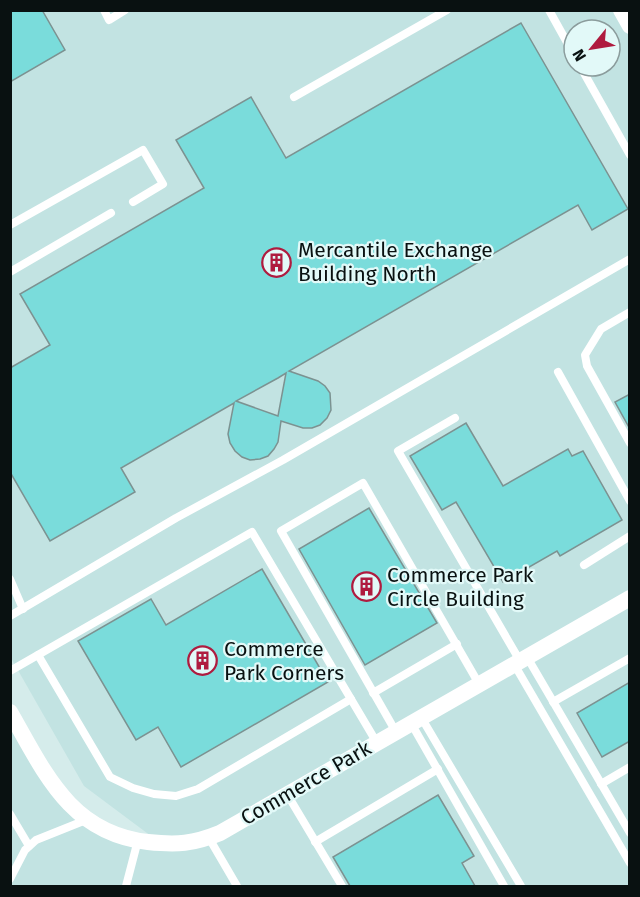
<svg xmlns="http://www.w3.org/2000/svg" width="640" height="897" font-family="'Fira Sans',sans-serif">
<style>
.built{fill:#c2e3e2;fill-rule:evenodd}
.building{fill:#7adcdb;stroke:#7c9291;stroke-width:1.5;fill-rule:evenodd}
.lines{fill:none;stroke-linecap:round;stroke-linejoin:round}
.service{stroke:#fff;stroke-width:8}
.minor{stroke:#fff;stroke-width:16}
.labels{text-anchor:middle;stroke-width:4.5;stroke-linejoin:round;paint-order:stroke}
.poi-label{font-size:21px;fill:#091111;stroke:#e2f9f8;text-anchor:start}
.street-label{font-size:21px;fill:#091111;stroke:#e2f9f8}
</style>
<rect width="100%" height="100%" fill="#d5eceb"/>
<path class="built" d="M11 11H629V886H11L10 712 86 820 159 842 84 786 11 658ZM574 30H610V66H574Z"/>
<g class="building">
<path d="M10 10H42L65 50 10 82Z"/>
<path d="M521 23 628 209 592 230 578 205 289 371 318 381 325 386 330 393 331 410 327 418 320 425 312 428H303L281 421 278 442 274 449 268 456 260 459 250 460 242 457 235 451 230 443 228 434 234 403 121 468 135 492 50 541 10 472V368L50 345 20 294 204 188 176 140 251 97 286 158ZM286 373 278 416 236 401 278 378Z"/>
<path d="M630 394V429L615 402Z"/>
<path d="M466 423 503 486 568 449 572 456 583 451 622 520 560 556 557 551 503 582 456 502 442 510 410 456Z"/>
<path d="M369 508 437 623 365 665 299 549Z"/>
<path d="M262 569 328 682 181 767 158 727 136 740 78 641 151 599 166 625Z"/>
<path d="M630 682V741L602 757 577 713Z"/>
<path d="M438 795 474 856 462 863 475 886H350L333 857Z"/>
</g>
<g class="lines">
<g class="service">
<path d="M104 10 109 20 125 10"/>
<path d="M549 10 574 55"/>
<path d="M580 66 630 155"/>
<path d="M294 97 447 10"/>
<path d="M10 225 143 150 163 184 133 202"/>
<path d="M10 272 111 213"/>
<path d="M630 312 601 329 585 355 587 366 630 443"/>
<path d="M558 372 630 501"/>
<path d="M455 418 398 451 520 661"/>
<path d="M584 565 630 536"/>
<path d="M10 579 23 609"/>
<path d="M10 616 176 518 283 460 630 259"/>
<path d="M38 655 110 777 133 788 154 794 176 796 198 789 351 699"/>
<path d="M527 657 630 833"/>
<path d="M514 664 630 863"/>
<path d="M10 671 252 532 377 743"/>
<path d="M373 693 457 644"/>
<path d="M553 702 630 658"/>
<path d="M421 717 521 886"/>
<path d="M411 723 504 886"/>
<path d="M396 732 281 531 363 483 479 684"/>
<path d="M601 784 630 767"/>
<path d="M287 794 342 886"/>
<path d="M10 814 29 846"/>
<path d="M209 838 237 886"/>
<path d="M315 842 438 769"/>
<path d="M10 879 25 850 36 840 86 820"/>
<path d="M126 886 138 840"/>
</g>
<g class="minor">
<path d="M621 10 630 26"/>
<path d="M10 712C45 773 70 833 148 842 177 845 193 844 220 833L630 598"/>
</g>
</g>
<defs>
<symbol id="building-ring" viewBox="-11 -11 22 22"><circle r="9.5" fill="#e2f9f8" stroke="#af1b3f" stroke-width="1.5"/><path d="M-4-6H4V6H1V3H-1V6H-4ZM-2.5-4.3h1.7v1.8h-1.7ZM.8-4.3h1.7v1.8H.8ZM-2.5-1h1.7V.8h-1.7ZM.8-1h1.7V.8H.8Z" fill="#af1b3f"/></symbol>
</defs>
<g fill-rule="evenodd">
<use href="#building-ring" x="260" y="246" width="33" height="33"/>
<use href="#building-ring" x="350" y="570" width="33" height="33"/>
<use href="#building-ring" x="186" y="644" width="33" height="33"/>
</g>
<g class="labels">
<g class="poi-label">
<text x="298" y="257">Mercantile Exchange<tspan x="298" dy="24">Building North</tspan></text>
<text x="387" y="582">Commerce Park<tspan x="387" dy="24">Circle Building</tspan></text>
<text x="224" y="656">Commerce<tspan x="224" dy="24">Park Corners</tspan></text>
</g>
<g class="street-label">
<text transform="translate(306 783) rotate(-30)" y="7">Commerce Park</text>
</g>
</g>
<rect width="640" height="897" fill="none" stroke="#091111" stroke-width="24"/>
<g transform="translate(592 48) rotate(240)"><circle r="28" fill="#e2f9f8" stroke="#8b9c9c" stroke-width="1.5"/>
<path d="M0-4.5L10 22L0 15L-10 22Z" fill="#af1b3f"/>
<text y="-9" font-size="16" font-weight="bold" text-anchor="middle" fill="#091111">N</text>
</g>
</svg>
